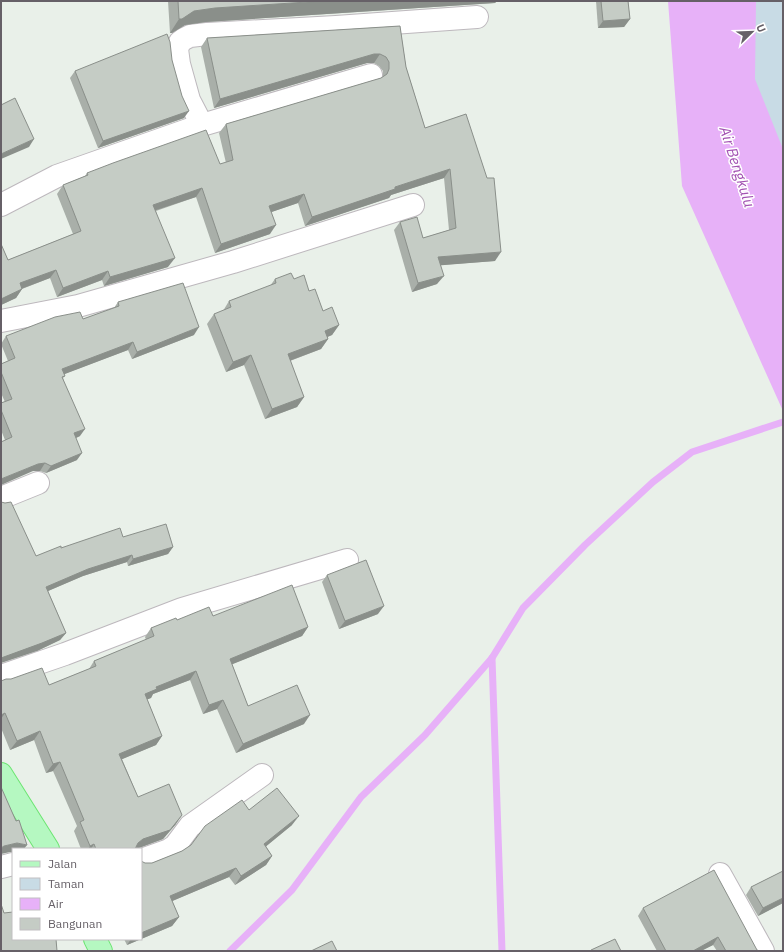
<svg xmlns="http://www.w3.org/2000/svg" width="784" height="952" font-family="'IBM Plex Sans',sans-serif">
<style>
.green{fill:#c8dbe5}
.water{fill:#e7b1f8}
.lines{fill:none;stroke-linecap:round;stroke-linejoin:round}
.stream{stroke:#e7b1f8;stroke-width:7}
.minor-casing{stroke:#bdb8bd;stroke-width:24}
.primary-casing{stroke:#6ce572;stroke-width:24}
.minor{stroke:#fff;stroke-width:22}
.primary{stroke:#b5f8c1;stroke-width:22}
.wall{fill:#a9afa9}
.shaded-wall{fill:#8a8f8a}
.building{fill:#c5ccc5;stroke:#8a8f8a}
.labels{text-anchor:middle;stroke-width:3;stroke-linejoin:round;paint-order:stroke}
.water-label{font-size:15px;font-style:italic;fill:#a251b2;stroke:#fff}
</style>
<rect width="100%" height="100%" fill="#e9f0e9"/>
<path class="green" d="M749 1H783V207L757 156Z"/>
<path class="water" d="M668 1H756L755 79 783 149V411L682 186Z"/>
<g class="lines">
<g class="stream">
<path d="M492 658 502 951"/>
<path d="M230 951 292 890 361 797 425 735 492 658 523 608 585 545 653 482 692 452 783 422"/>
</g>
<defs>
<g id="minor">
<path d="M202 125 189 100 179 64 177 49 180 42 184 39 190 36 207 34 336 27 477 17"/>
<path d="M1 205 57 176 202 125 371 75"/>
<path d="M1 321 78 306 233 262 413 205"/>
<path d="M1 498 38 483"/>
<path d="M1 676 65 654 182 609 347 560"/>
<path d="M141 860 169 850 175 846 190 826 262 775"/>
<path d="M1 867 13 864"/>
<path d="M720 874 763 951"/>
</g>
<g id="primary">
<path d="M1 774 48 849"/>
<path d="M95 939 101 951"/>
</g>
</defs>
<use href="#minor" class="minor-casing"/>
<use href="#primary" class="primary-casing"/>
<use href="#minor" class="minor"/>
<use href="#primary" class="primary"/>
</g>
<g class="wall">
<path d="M168 1H497L495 3 206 22 185 25 172 33H170Z"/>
<path d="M596 1H628L630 19 624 27 598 28Z"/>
<path d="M400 26 406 67 425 128 466 114 495 261 441 265 437 284 412 292 394 230 400 222 423 238 449 230 444 178 391 195 389 198 305 226 298 203 271 212 270 234 215 253 196 197 156 211 168 267 104 286 102 280 57 297 50 278 22 289 16 298 1 305V244L8 260 73 234 57 194 63 185 85 176 87 173 220 164 226 163 219 133 226 124 381 78 383 77V71L379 66 374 63H367L214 108 201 47 207 38Z"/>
<path d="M172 60 184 118 98 148 70 78 75 71Z"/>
<path d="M275 279H294L309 291 323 311 339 325 332 335 327 337 328 339 321 349 290 361 304 397 297 407 265 419 244 365 226 372 207 324 214 314 223 311 229 301 270 286Z"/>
<path d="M118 302 194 335 132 359 128 350 64 374 65 376 63 378 80 436 76 438 77 460 46 473 40 471H33L5 440 1 430V403L5 402 1 393V364L8 361 1 344 6 336 83 319 114 308Z"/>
<path d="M123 537 173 547 168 554 128 566 127 562 83 576 48 591 66 633 60 640 37 651 36 556 61 548Z"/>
<path d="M327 575 378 614 339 629 322 582Z"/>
<path d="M213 616 308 627 302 636 232 664 248 706 304 724 236 753 217 709 203 714 190 680 153 694 151 698 147 699 162 736 156 745 122 759 138 797 176 824 163 839 136 849H81L74 831 77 826 53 771 46 773 34 740 10 750 1 728V681L49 685 89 669 94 661 146 640 145 637 151 628 177 620Z"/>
<path d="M249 810 292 825 266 846 272 856 266 865 235 885 229 877 172 901 179 917 172 926 127 945 124 939H141L145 863H152L182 851Z"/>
<path d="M783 871V903L758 916 746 895 751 887Z"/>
<path d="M643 908 757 950 759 951H717L713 945 701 951H657L638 916Z"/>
</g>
<g class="shaded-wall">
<path d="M323 1H497L495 3 206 22 185 25 172 33H170L179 19 194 11 215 8Z"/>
<path d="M630 19 624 27 598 28 603 21Z"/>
<path d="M374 54H380L374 63H367L214 108 220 99Z"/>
<path d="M189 111 184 118 98 148 103 141Z"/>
<path d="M34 139 29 147 1 159V154Z"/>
<path d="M450 169 444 178 391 195 389 198 305 226 312 217 395 187Z"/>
<path d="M202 188 196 197 147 213 153 205Z"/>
<path d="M304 194 298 203 263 215 269 206Z"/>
<path d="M276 225 270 234 215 253 221 244Z"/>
<path d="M501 252 495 261 432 266 438 257Z"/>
<path d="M175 258 168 267 104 286 110 277Z"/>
<path d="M56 270 50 278 13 292 20 283Z"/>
<path d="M108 271 102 280 57 297 63 288Z"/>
<path d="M444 276 437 284 412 292 418 283Z"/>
<path d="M22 289 16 298 1 305V299Z"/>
<path d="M339 325 332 335 318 341 325 331Z"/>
<path d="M199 327 194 335 132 359 137 352Z"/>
<path d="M328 339 321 349 281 364 288 354Z"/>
<path d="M133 342 128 350 57 377 62 369Z"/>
<path d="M251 355 244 365 226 372 233 362Z"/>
<path d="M304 397 297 407 265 419 272 409Z"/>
<path d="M85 429 80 436 69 441 74 433Z"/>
<path d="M82 453 77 460 46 473 51 466Z"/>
<path d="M45 463 40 471H33L1 485V479L38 464Z"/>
<path d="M173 547 168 554 128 566 133 559Z"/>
<path d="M132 555 127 562 83 576 41 594 46 587 88 569Z"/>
<path d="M384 606 378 614 339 629 345 621Z"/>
<path d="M308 627 302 636 223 668 230 659Z"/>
<path d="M66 633 60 640 37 651 1 663V658L2 657Z"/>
<path d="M196 671 190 680 153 694 151 698 138 703 145 694 156 687Z"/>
<path d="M223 700 217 709 203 714 209 705Z"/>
<path d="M5 713 1 719V715Z"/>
<path d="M310 715 304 724 236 753 243 744Z"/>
<path d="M40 731 34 740 10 750 17 741Z"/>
<path d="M162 736 156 745 113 763 119 754Z"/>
<path d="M60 762 53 771 46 773 53 764Z"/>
<path d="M182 815 176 824 163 839 136 849H134L138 843 143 839Z"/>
<path d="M299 816 292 825 258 853 264 844Z"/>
<path d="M17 843 27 845 24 849H13V852H10L1 854V848L4 846Z"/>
<path d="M94 844 91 849H88L90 846Z"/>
<path d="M272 856 266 865 235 885 241 876Z"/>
<path d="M236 868 229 877 163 905 170 896Z"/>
<path d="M783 898V903L758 916 763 908Z"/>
<path d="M179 917 172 926 127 945 131 939H141V933Z"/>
<path d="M718 937 713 945 701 951H693Z"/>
</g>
<g class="building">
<path d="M178 1H323L215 8 194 11 182 19H179Z"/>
<path d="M601 1H628L630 19 603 21Z"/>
<path d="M400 26 406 67 425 128 466 114 487 178H494L501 252 438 257 444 276 418 283 400 222 417 217 423 238 456 228 450 169 395 187V189L312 217 304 194 269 206 276 225 221 244 202 188 153 205 175 258 110 277 108 271 63 288 56 270 20 283 22 289 1 299V244L8 260 81 231 63 185 88 175 87 173 113 163 206 130 220 164 233 160 226 124 381 78 387 74 389 69V62L386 57 380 54H374L220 99 207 38Z"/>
<path d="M167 34 170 42 172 60 182 96 189 111 103 141 75 71Z"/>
<path d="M15 98 34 139 1 154V105Z"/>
<path d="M291 273 294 279 304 275 309 291 315 289 323 311 332 307 339 325 325 331 328 339 288 354 304 397 272 409 251 355 233 362 214 314 231 307 229 301 276 283 275 279Z"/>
<path d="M183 283 199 327 137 352 133 342 62 369 65 376 62 377 85 429 74 433 82 453 51 466 45 463 38 464 1 479V442L12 437 1 410V403L12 399 1 372V364L15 358 6 336 55 317 80 312 83 319 119 306 118 302Z"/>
<path d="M1 502 5 503 11 502 36 556 61 546V548L120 528 123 537 166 524 173 547 133 559 132 555 88 569 46 587 66 633 42 643 1 658Z"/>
<path d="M366 560 384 606 345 621 327 575Z"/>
<path d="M292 585 308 627 230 659 248 706 297 685 310 715 243 744 223 700 209 705 196 671 156 687 157 689 145 694 162 736 119 754 138 797 169 784 182 815 170 830 143 839 138 843 135 849H96L94 844 90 846 80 822 84 820 60 762 53 764 40 731 17 741 5 713 1 715V681L6 679H11L42 668 49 685 96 666 94 661 154 636 151 628 176 618 177 620 209 607 213 616Z"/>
<path d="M1 787 16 821 19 820 27 845 17 843 4 846 1 848Z"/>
<path d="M277 788 299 816 264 844 272 856 241 876 236 868 170 896 179 917 141 933V861L145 863H152L182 851 191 845 205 826 242 800 249 810Z"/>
<path d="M714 870 757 950 759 951H726L718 937 693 951H666L643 908Z"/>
<path d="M783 871V898L763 908 751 887Z"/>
<path d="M1 904 4 913 13 912V939H56L57 951H1Z"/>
<path d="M615 939 621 951H592L591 950Z"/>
<path d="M332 941 337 951H311Z"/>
</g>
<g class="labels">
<g class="water-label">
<text transform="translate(737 167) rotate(72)" y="5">Air Bengkulu</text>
</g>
</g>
<rect width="784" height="952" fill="none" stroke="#666067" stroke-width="4"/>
<rect x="12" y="848" width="130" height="92" fill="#ffffff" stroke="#c2bfc2"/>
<rect x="20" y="861" width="20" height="6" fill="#b5f8c1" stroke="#c2bfc2"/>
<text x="48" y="868" font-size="12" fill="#666067">Jalan</text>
<rect x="20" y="878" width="20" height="12" fill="#c8dbe5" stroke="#c2bfc2"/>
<text x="48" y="888" font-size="12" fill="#666067">Taman</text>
<rect x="20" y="898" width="20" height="12" fill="#e7b1f8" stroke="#c2bfc2"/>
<text x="48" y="908" font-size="12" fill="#666067">Air</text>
<rect x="20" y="918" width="20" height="12" fill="#c5ccc5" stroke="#c2bfc2"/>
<text x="48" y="928" font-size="12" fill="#666067">Bangunan</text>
<g transform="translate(752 32) rotate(67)" stroke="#ffffff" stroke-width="3" paint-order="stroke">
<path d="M0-3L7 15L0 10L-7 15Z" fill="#666067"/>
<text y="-6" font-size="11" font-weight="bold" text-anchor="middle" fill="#666067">U</text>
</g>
</svg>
